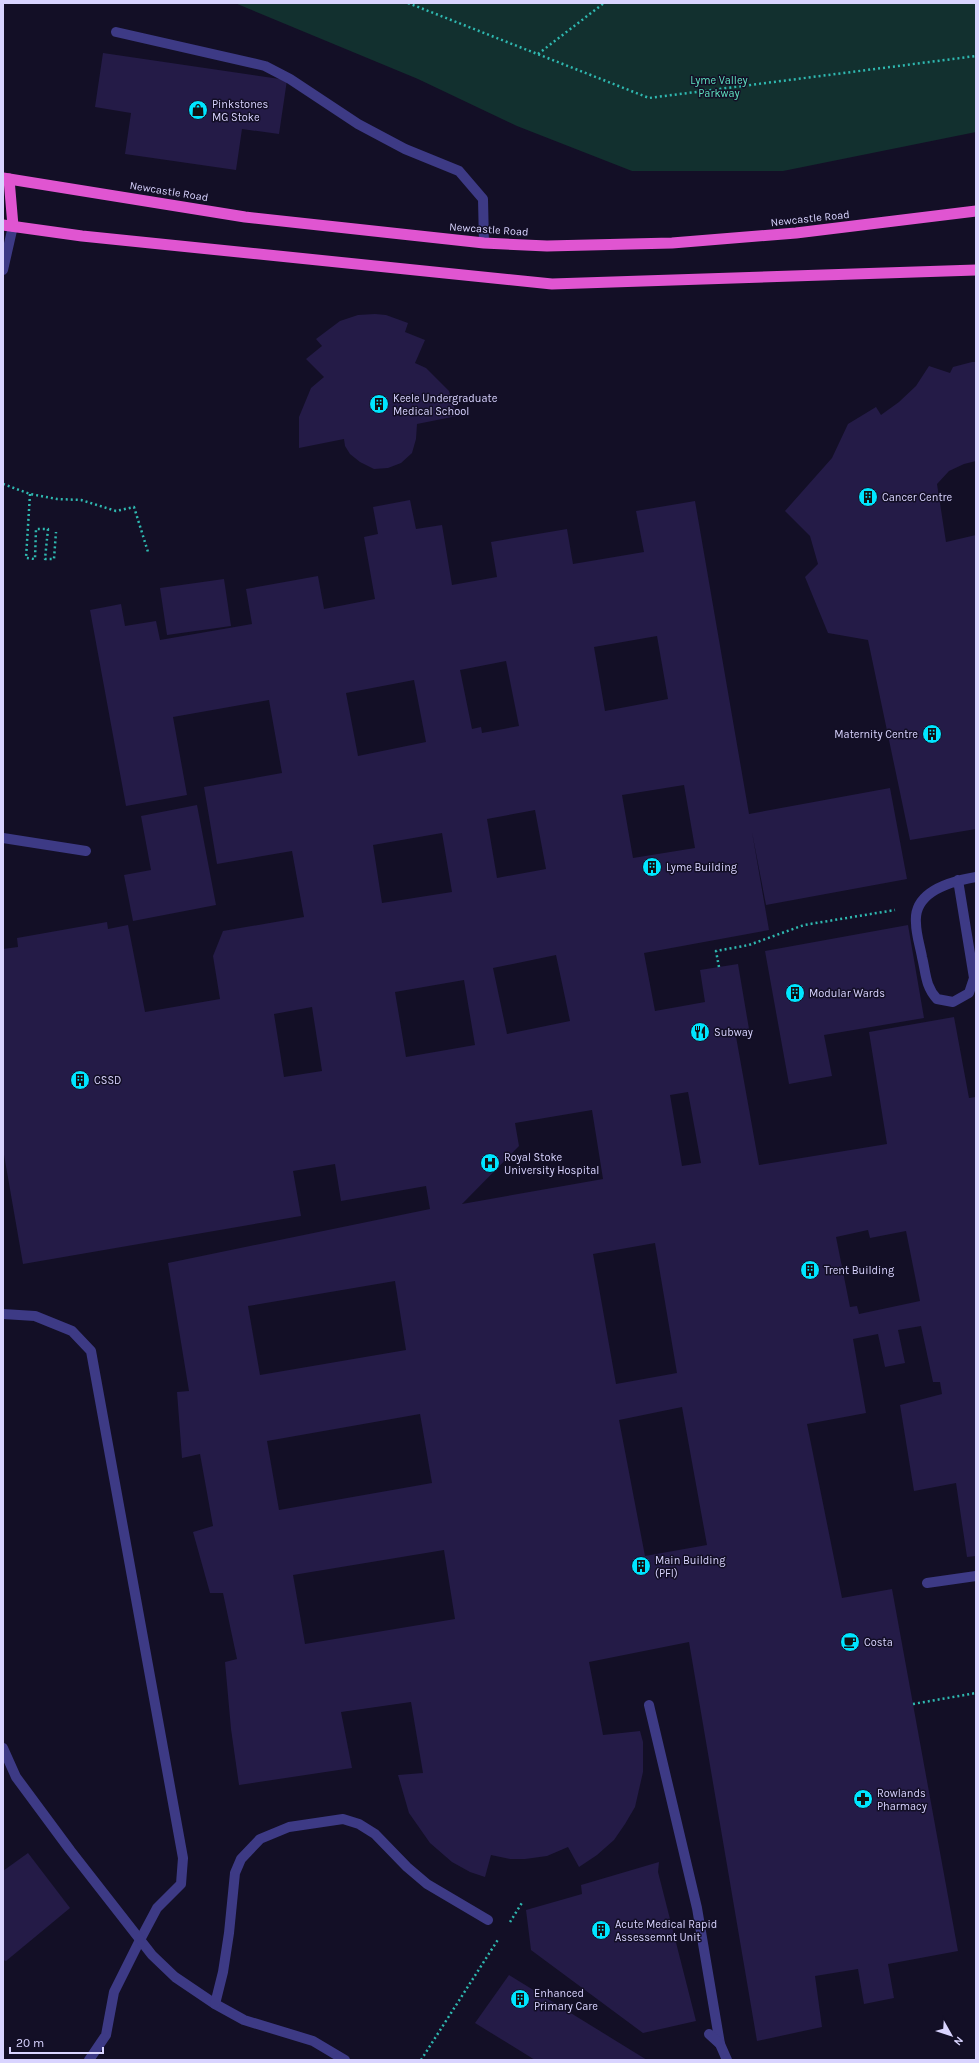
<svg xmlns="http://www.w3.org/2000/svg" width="979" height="2063" font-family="Karla,sans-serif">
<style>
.green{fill:#12302f}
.building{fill:#241b47;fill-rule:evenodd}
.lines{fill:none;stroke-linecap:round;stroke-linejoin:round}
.path{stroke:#2fb8b0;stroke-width:2.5;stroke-dasharray:2 3;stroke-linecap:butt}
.service{stroke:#3d3a85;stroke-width:10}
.minor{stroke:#3d3a85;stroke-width:10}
.trunk{stroke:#e055d1;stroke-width:11}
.labels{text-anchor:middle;stroke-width:3;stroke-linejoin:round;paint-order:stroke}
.park-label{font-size:11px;fill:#5fe0c0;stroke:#130f26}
.poi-label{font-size:11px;fill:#d9d4ff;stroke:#130f26;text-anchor:start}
.street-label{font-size:11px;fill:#d9d4ff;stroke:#130f26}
</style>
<rect width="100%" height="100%" fill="#130f26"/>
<path class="green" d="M235 3H976V132L783 171H632L517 126 418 79Z"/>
<g class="building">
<path d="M103 53 287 80 279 134 242 129 236 170 125 154 131 113 95 107Z"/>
<path d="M375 314 386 315 408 323 405 332 425 340 415 363 426 368 449 391 457 416 417 424 416 439 412 453 401 463 388 468 374 469 360 462 350 454 345 446 344 439 299 448V417L311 388 324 377 306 359 322 346 316 339 340 321 358 315Z"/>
<path d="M972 362H976V461L964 464 949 471 937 484 946 542 976 535V829L910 840 868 640 828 633 805 577 818 564 810 536 785 511 832 458 848 424 876 407 881 415 899 402 916 386 929 366 950 373 953 367Z"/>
<path d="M410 500 416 529 442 525 452 585 497 577 491 542 567 529 573 564 644 552 636 511 695 501 749 814 890 788 907 879 766 905 752 832 769 930 644 953 655 1011 705 1002 700 970 738 964 749 1029 735 1031 759 1165 887 1144 869 1032 954 1017 969 1098 976 1097V1556L967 1557 956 1483 914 1491 900 1405 942 1394 940 1382H933L921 1326 898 1330 905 1363 885 1367 878 1334 853 1339 866 1413 807 1424 842 1598 892 1589 958 1951 888 1964 894 1998 864 2004 858 1969 815 1976 822 2027 757 2041 689 1642 589 1662 603 1735 640 1731 643 1742V1772L635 1807 625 1824 614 1840 597 1855 579 1867 568 1847 547 1856 525 1859H510L491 1855 485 1877 470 1872 452 1862 430 1843 409 1813 398 1775 423 1773 411 1702 341 1712 352 1768 239 1785 231 1729 225 1662 237 1659 223 1593H210L193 1532 213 1526 200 1454 182 1458 177 1392 189 1391 168 1263 430 1209 426 1186 341 1201 335 1164 293 1171 301 1216 23 1264 3 1149V949L18 947 17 938 107 922 108 929 128 925 145 1012 220 999 213 956 223 931 304 917 292 851 217 864 204 787 282 773 269 700 173 717 187 795 126 806 90 610 121 604 125 626 156 621 160 640 252 624 246 589 318 576 324 609 375 599 364 537 378 534 373 507ZM657 636 668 699 605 711 594 647ZM506 661 519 726 482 733 481 727 472 729 460 670ZM414 680 426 742 358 756 346 693ZM684 785 695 848 633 858 622 795ZM535 810 546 869 497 878 487 819ZM442 833 452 892 382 903 373 845ZM556 955 570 1021 507 1034 493 968ZM464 980 475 1045 406 1057 395 992ZM312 1007 322 1071 284 1077 274 1014ZM688 1092 701 1163 682 1166 670 1095ZM592 1110 603 1179 462 1204 519 1146 515 1123ZM868 1230 870 1238 906 1231 920 1301 859 1314 857 1306 850 1307 836 1237ZM655 1243 677 1373 616 1384 593 1254ZM395 1281 406 1350 260 1375 248 1306ZM682 1407 707 1545 645 1556 619 1420ZM420 1414 432 1483 279 1510 267 1441ZM444 1550 455 1619 305 1644 293 1575Z"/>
<path d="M224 579 231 626 167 635 160 588Z"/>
<path d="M197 805 216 905 133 921 124 875 151 870 141 816Z"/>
<path d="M908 925 924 1018 824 1035 832 1076 789 1084 765 951Z"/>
<path d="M28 1853 70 1908 6 1961 3 1960V1871Z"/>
<path d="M659 1862 658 1872 696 2021 643 2033 531 1950 526 1910 582 1894 581 1885Z"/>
<path d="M509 1975 647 2060H535L475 2023Z"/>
</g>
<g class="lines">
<g class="path">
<path d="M408 3 649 98 976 56"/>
<path d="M538 54 604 3"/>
<path d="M3 484 30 494 57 499 81 500 116 511 134 507 148 552"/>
<path d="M30 494 26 558 35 559 36 529H48L45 559H54L56 532"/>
<path d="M719 967 716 951 749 945 804 925 895 910"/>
<path d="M913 1704 976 1693"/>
<path d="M510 1922 523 1901"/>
<path d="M421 2060 499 1938"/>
</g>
<g class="service">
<path d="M116 32 265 66 290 79 358 124 405 149 459 171 483 199 484 243"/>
<path d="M3 838 86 851"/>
<path d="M958 880 974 978 969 993 953 1002 937 999C925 986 926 973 922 957 920 946 916 934 916 923 913 891 952 881 976 877"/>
<path d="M3 1314 35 1316 72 1331 91 1351 183 1858 181 1884 157 1908 140 1940 114 1992 106 2035 89 2060"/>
<path d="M927 1583 976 1576"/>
<path d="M649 1705 697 1908 720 2044"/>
<path d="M3 1748 16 1777 70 1850 152 1955 175 1977 215 2004 244 2020 313 2041 345 2060"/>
<path d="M215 2004 223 1972 229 1933 235 1873 241 1859 260 1839 289 1827 343 1819 359 1824 375 1834 407 1867 427 1884 488 1920"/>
<path d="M709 2034 720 2044 727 2060"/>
</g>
<path class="minor" d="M3 270 13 226"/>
<g class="trunk">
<path d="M3 178 245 217 484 243 547 246 672 243 796 233 976 211"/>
<path d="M9 179 13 226"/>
<path d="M3 225 82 236 552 284 976 270"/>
</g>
</g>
<defs>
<symbol id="shop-disc" viewBox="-11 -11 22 22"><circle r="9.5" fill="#00e5ff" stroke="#130f26"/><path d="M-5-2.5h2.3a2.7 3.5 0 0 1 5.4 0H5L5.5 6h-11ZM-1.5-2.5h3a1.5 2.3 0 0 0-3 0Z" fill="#111"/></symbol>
<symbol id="building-disc" viewBox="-11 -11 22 22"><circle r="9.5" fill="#00e5ff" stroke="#130f26"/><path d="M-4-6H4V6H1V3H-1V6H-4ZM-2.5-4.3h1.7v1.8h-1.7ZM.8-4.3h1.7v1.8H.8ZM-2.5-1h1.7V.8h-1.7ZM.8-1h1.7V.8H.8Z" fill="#111"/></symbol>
<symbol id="restaurant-disc" viewBox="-11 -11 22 22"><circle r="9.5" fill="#00e5ff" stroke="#130f26"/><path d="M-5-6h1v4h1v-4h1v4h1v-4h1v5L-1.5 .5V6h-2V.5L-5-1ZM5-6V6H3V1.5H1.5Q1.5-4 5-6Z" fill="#111"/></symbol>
<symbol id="hospital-disc" viewBox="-11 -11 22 22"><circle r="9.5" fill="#00e5ff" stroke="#130f26"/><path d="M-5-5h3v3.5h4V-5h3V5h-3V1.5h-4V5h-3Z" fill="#111"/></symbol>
<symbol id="cafe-disc" viewBox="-11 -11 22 22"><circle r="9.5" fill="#00e5ff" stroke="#130f26"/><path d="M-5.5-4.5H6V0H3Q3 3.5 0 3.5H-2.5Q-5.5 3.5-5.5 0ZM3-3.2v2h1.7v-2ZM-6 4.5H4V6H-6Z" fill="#111"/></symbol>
<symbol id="pharmacy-disc" viewBox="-11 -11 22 22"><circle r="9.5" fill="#00e5ff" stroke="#130f26"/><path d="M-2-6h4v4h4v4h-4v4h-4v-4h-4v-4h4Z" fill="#111"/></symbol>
</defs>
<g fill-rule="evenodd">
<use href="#shop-disc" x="187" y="99" width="22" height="22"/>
<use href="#building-disc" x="368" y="393" width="22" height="22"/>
<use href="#building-disc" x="857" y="486" width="22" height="22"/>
<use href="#building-disc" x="921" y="723" width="22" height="22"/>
<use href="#building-disc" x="641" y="856" width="22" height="22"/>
<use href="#building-disc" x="784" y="982" width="22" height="22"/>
<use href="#restaurant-disc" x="689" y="1021" width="22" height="22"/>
<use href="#building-disc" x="69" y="1069" width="22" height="22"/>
<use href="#hospital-disc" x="479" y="1152" width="22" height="22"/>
<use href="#building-disc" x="799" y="1259" width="22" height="22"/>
<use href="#building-disc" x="630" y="1555" width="22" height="22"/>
<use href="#cafe-disc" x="839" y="1631" width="22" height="22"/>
<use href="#pharmacy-disc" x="852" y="1788" width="22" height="22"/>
<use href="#building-disc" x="590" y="1919" width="22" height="22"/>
<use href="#building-disc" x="509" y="1988" width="22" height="22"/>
</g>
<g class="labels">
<g class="park-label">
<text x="719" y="84">Lyme Valley<tspan x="719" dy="13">Parkway</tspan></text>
</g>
<g class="poi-label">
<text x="212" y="108">Pinkstones<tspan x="212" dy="13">MG Stoke</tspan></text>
<text x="393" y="402">Keele Undergraduate<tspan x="393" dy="13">Medical School</tspan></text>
<text x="882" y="501">Cancer Centre</text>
<text x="918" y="738" text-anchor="end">Maternity Centre</text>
<text x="666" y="871">Lyme Building</text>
<text x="809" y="997">Modular Wards</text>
<text x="714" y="1036">Subway</text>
<text x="94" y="1084">CSSD</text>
<text x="504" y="1161">Royal Stoke<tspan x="504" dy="13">University Hospital</tspan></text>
<text x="824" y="1274">Trent Building</text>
<text x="655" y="1564">Main Building<tspan x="655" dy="13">(PFI)</tspan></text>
<text x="864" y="1646">Costa</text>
<text x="877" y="1797">Rowlands<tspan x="877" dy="13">Pharmacy</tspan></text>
<text x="615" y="1928">Acute Medical Rapid<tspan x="615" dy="13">Assessemnt Unit</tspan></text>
<text x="534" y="1997">Enhanced<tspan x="534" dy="13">Primary Care</tspan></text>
</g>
<g class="street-label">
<text transform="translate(169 191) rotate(9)" y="4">Newcastle Road</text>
<text transform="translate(810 218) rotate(-6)" y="4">Newcastle Road</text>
<text transform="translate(489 229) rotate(4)" y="4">Newcastle Road</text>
</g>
</g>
<rect width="979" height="2063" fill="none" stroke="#d9d4ff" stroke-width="8"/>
<g transform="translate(951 2035) rotate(129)" stroke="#130f26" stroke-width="3" paint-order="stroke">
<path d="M0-3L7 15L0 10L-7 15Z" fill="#d9d4ff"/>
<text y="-6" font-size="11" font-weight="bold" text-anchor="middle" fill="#d9d4ff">N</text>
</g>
<path d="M10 2047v6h93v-6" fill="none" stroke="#d9d4ff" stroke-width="2"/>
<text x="16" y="2047" font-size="12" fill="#d9d4ff" stroke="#130f26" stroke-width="3" paint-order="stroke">20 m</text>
</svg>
